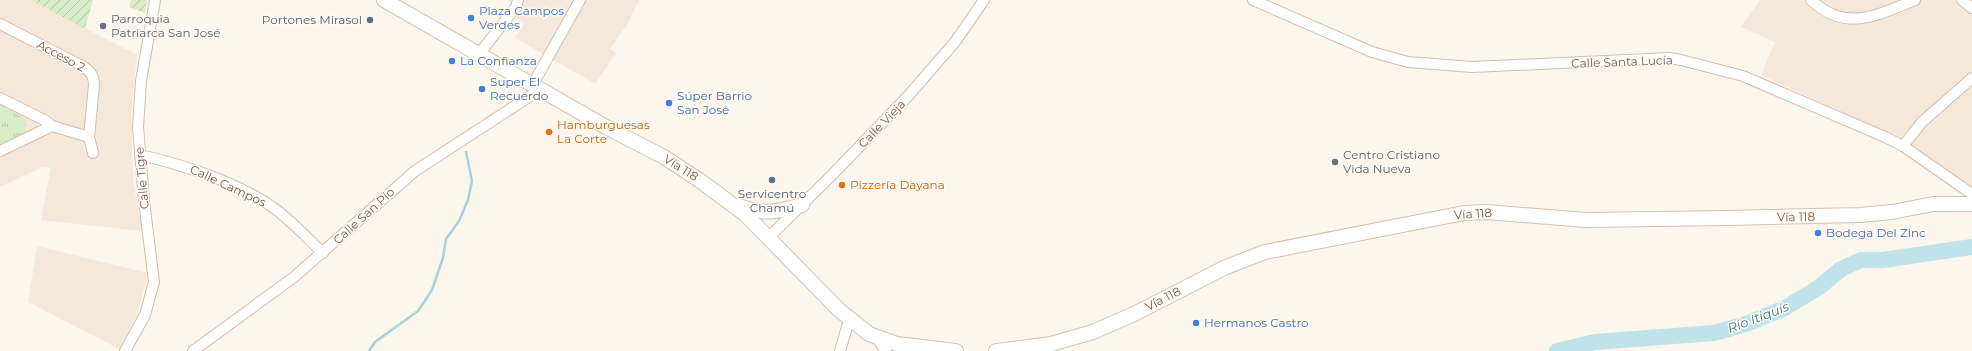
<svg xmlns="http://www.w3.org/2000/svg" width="1972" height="351" font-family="Montserrat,sans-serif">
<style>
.residential{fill:#f5e8da}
.park{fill:url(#park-tufts)}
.garden{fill:url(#garden-furrows)}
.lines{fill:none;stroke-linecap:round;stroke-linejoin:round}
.stream{stroke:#a5d3da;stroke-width:2.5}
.river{stroke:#bfe3e8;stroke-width:16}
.minor-casing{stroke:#d1beb0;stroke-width:12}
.secondary-casing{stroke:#d6c0b0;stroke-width:16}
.minor{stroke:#fff;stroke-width:10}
.secondary{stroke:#fff;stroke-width:14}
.shop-dot{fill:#3f7fe0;stroke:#fffaf3;stroke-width:1.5}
.service-dot{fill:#5c6f8a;stroke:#fffaf3;stroke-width:1.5}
.worship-dot{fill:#6b7280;stroke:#fffaf3;stroke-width:1.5}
.food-dot{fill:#e8710a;stroke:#fffaf3;stroke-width:1.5}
.labels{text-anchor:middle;stroke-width:3;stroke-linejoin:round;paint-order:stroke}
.shop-label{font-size:12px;fill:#366cbe;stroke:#fffaf3;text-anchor:start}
.worship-label{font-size:12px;fill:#5b616d;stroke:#fffaf3;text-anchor:start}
.service-label{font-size:12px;fill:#4e5e75;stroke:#fffaf3;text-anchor:end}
.street-label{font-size:12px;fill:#7a5c4d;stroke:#fffaf3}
.food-label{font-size:12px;fill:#c56008;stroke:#fffaf3;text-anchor:start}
.water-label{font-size:13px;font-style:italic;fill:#437c86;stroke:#fffaf3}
</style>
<defs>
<pattern id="park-tufts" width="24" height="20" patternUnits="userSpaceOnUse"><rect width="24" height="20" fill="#d8ecc9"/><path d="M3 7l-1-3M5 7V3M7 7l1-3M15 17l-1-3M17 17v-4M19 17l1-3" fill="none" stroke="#b4c2a5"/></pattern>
<pattern id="garden-furrows" width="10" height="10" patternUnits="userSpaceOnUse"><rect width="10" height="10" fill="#d8ecc9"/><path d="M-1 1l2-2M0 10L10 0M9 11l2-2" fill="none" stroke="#b4c2a5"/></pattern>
</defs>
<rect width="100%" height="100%" fill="#fdf6ec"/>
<g class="residential">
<path d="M0 0H31L137 55 131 113 133 180 142 231 41 220 51 168 43 167 0 187Z"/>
<path d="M507 0H639L627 25 610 49 616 53 595 84 515 38 524 24 517 17 512 4Z"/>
<path d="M1760 0H1972V191L1897 137 1761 75 1775 42 1741 27Z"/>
<path d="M37 246 148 273 137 316 119 349 28 302Z"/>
</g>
<path class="park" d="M0 104 27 120 25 133 0 145Z"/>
<g class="garden">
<path d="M31 0H93L85 29Z"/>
<path d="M131 0H147L145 13 129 7Z"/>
</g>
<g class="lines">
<path class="stream" d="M369 351 375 342 418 311 432 290 443 258 446 239 459 221 468 200 472 181 466 152"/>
<path class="river" d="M1557 351 1595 342 1714 333 1746 324 1783 309 1818 288 1841 269 1861 260H1883L1972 247"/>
<defs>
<g id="minor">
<path d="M1253 0 1372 52 1408 62 1472 67 1670 58 1681 60 1743 76 1885 137 1903 146 1972 194"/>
<path d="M1811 0C1846 33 1877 15 1915 0"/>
<path d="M1962 0 1972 8"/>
<path d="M0 24 84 67C91 72 94 76 94 85L89 137 93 153"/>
<path d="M479 54 516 7 518 0"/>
<path d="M533 84 580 0"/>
<path d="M0 98 46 121 52 126 89 137"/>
<path d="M1903 146 1922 122 1972 78"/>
<path d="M0 151 52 126"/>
<path d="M140 155C181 164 236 182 271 206 290 219 306 237 323 253"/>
<path d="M768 238 833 174 908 96 955 42 984 0"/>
<path d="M876 337 886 351"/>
<path d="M125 351 145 315 154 282 144 201 138 127 141 81 155 0"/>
<path d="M193 351 294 277 415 171 541 89"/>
<path d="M840 351 849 320"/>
</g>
<g id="secondary">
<path d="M384 0 606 127 664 157 699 180 745 214 839 310 869 334 897 344 956 351"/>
<path d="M739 206C763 215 778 212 802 205"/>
<path d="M996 351 1051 344 1093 332 1134 314 1226 267 1265 252 1464 213 1486 212 1586 220 1727 218 1860 215 1892 212 1933 204H1972"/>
</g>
</defs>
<use href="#minor" class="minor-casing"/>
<use href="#secondary" class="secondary-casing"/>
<use href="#minor" class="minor"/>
<use href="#secondary" class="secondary"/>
</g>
<g class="shop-dot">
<circle cx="471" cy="18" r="4"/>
<circle cx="452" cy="61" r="4"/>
<circle cx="482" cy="89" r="4"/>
<circle cx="669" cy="103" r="4"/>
<circle cx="1818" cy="233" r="4"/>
<circle cx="1196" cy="323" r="4"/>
</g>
<g class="service-dot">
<circle cx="370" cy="20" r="4"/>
<circle cx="772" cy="180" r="4"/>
</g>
<g class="worship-dot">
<circle cx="103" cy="26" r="4"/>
<circle cx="1335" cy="162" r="4"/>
</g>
<g class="food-dot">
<circle cx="549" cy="132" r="4"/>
<circle cx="842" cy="185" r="4"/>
</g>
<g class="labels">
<g class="shop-label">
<text x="479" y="15">Plaza Campos<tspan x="479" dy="14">Verdes</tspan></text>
<text x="460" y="65">La Confianza</text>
<text x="490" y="86">Super El<tspan x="490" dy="14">Recuerdo</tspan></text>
<text x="677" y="100">Súper Barrio<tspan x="677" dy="14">San José</tspan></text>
<text x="1826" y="237">Bodega Del Zinc</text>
<text x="1204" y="327">Hermanos Castro</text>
</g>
<g class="worship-label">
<text x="111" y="23">Parroquia<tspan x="111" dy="14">Patriarca San José</tspan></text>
<text x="1343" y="159">Centro Cristiano<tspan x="1343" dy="14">Vida Nueva</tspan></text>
</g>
<g class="service-label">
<text x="362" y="24">Portones Mirasol</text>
<text x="772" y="198" text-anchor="middle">Servicentro<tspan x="772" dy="14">Chamú</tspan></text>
</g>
<g class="street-label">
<text transform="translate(61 56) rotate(28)" y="4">Acceso 2</text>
<text transform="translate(1622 62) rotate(-2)" y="4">Calle Santa Lucía</text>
<text transform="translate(882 124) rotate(-46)" y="4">Calle Vieja</text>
<text transform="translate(681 168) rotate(32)" y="4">Vía 118</text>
<text transform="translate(142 178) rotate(-95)" y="4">Calle Tigre</text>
<text transform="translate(228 186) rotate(25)" y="4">Calle Campos</text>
<text transform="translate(1473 214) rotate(-4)" y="4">Vía 118</text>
<text transform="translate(364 216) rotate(-42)" y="4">Calle San Pío</text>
<text transform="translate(1796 217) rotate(-1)" y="4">Vía 118</text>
<text transform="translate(1163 299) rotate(-27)" y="4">Vía 118</text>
</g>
<g class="food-label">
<text x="557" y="129">Hamburguesas<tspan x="557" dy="14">La Corte</tspan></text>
<text x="850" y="189">Pizzería Dayana</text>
</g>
<g class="water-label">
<text transform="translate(1758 317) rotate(-21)" y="5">Río Itiquís</text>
</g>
</g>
</svg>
